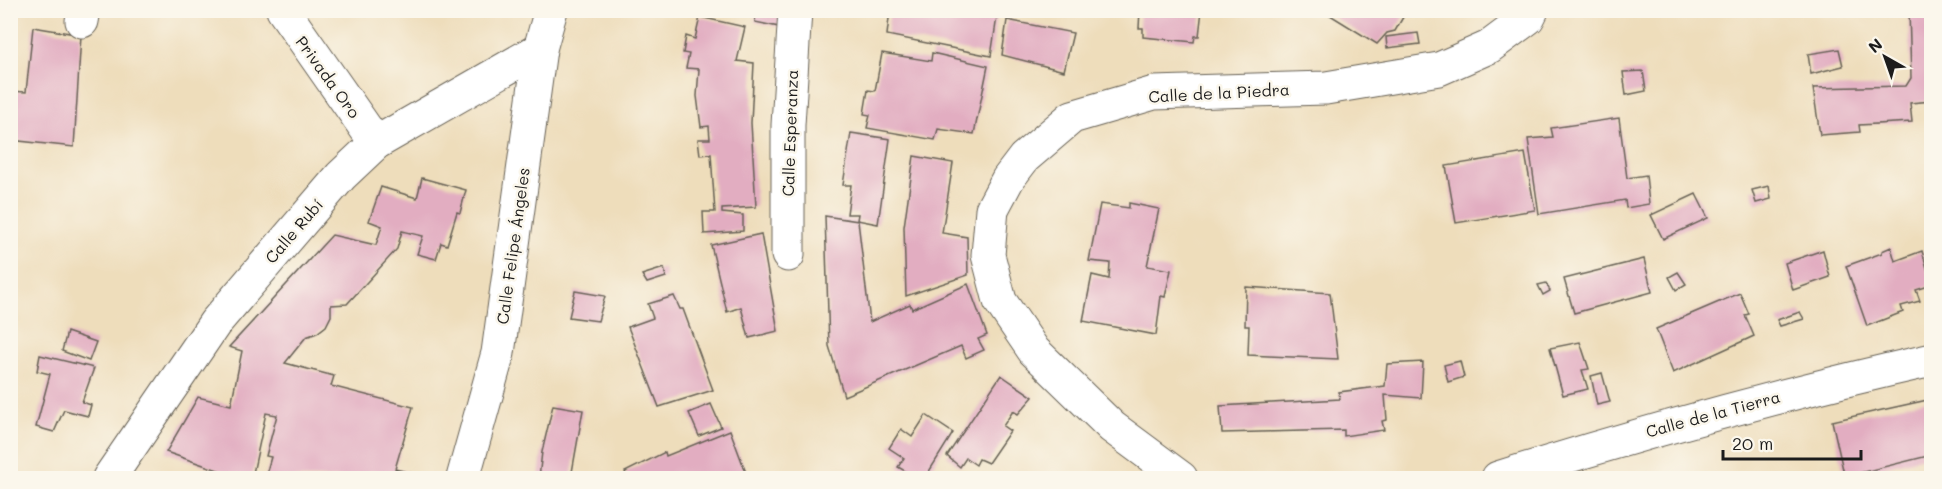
<svg xmlns="http://www.w3.org/2000/svg" width="1942" height="489" font-family="Mali,sans-serif">
<style>
.building{fill:#e2adc1}
.lines{fill:none;stroke-linecap:round;stroke-linejoin:round}
.minor-casing{stroke:#666054;stroke-width:35}
.minor{stroke:#fff;stroke-width:33}
.labels{text-anchor:middle;stroke-width:5;stroke-linejoin:round;paint-order:stroke}
.street-label{font-size:16px;fill:#1c1c1c;stroke:#fbf7ec}
</style>
<rect width="100%" height="100%" fill="#fbf7ec"/>
<filter id="ink" filterUnits="userSpaceOnUse"><feTurbulence type="fractalNoise" baseFrequency=".0167" numOctaves="2"/><feDisplacementMap in="SourceGraphic" scale="12" xChannelSelector="R" yChannelSelector="G"/><feConvolveMatrix kernelMatrix="1 2 1 2 8 2 1 2 1" color-interpolation-filters="sRGB"/></filter>
<filter id="wash" filterUnits="userSpaceOnUse"><feTurbulence type="fractalNoise" baseFrequency=".008" numOctaves="4" result="noise"/><feDisplacementMap in="SourceGraphic" scale="24" xChannelSelector="R" yChannelSelector="G"/><feGaussianBlur stdDeviation="1.35" result="paint"/><feColorMatrix in="noise" values="0 0 0 0 0 0 0 0 0 0 0 0 0 0 0 0 0 1.4 0 .05"/><feComposite in="paint" operator="in"/></filter>
<g filter="url(#wash)">
<rect width="100%" height="100%" fill="#edb"/>
<g id="blocks">
<g class="building">
<path d="M739 10H783L779 27 755 22 756 15Z"/>
<path d="M890 10H998L991 56 887 35Z"/>
<path d="M1140 10H1202L1199 36H1195L1194 42 1143 37V28H1139Z"/>
<path d="M1322 10H1404L1406 12 1395 31 1387 33 1377 44Z"/>
<path d="M1909 10H1932V101L1910 103 1912 122 1859 125 1860 132 1820 135 1813 88 1906 86 1911 78Z"/>
<path d="M700 17 745 27 737 61 754 63 751 123 756 207 722 209V213L743 215V231L704 234 703 212H715L711 154 700 155 698 139H710L709 126 701 127 697 96 699 69 686 68 689 54 683 53 686 36 695 39Z"/>
<path d="M1007 20 1073 33 1064 71 1002 55Z"/>
<path d="M33 27 81 35 74 147 10 140V91L26 92Z"/>
<path d="M1418 33 1420 44 1387 48 1386 37Z"/>
<path d="M1839 49 1843 66 1811 74 1808 54Z"/>
<path d="M882 53 931 61 932 53 988 66 974 134 938 129 935 140 867 128 870 115 864 114 868 90 875 91Z"/>
<path d="M1643 71 1646 91 1626 95 1623 72Z"/>
<path d="M1619 118 1627 178 1646 175 1649 204 1626 208 1625 200 1539 214 1528 139 1553 137 1551 128Z"/>
<path d="M851 133 890 139 878 224 857 220 858 214H847L851 185H843Z"/>
<path d="M1525 153 1535 210 1456 223 1446 166Z"/>
<path d="M914 156 953 163 942 233 967 237 968 275 906 296 904 227Z"/>
<path d="M422 178 466 190 460 213 457 212 447 245 441 243 436 259 417 254 423 236 402 231 397 249 347 304 331 305V316L326 326 317 333 306 337 285 363 334 376 331 386 413 407 395 469 425 476V478H382L383 474 371 471 369 478H265L271 457 266 456 277 415 266 413 252 478H241L166 452 198 397 231 405 242 351 229 347 332 235 376 245 382 226 369 221 381 187 417 198Z"/>
<path d="M1769 186 1771 199 1756 203 1752 190Z"/>
<path d="M1696 194 1708 218 1663 239 1651 215Z"/>
<path d="M1129 203 1159 209 1147 266 1171 270 1165 297 1161 296 1156 335 1083 321 1092 275 1109 279 1110 263 1089 261 1100 204 1129 208Z"/>
<path d="M825 216 858 221 870 322 910 304 912 309 968 284 987 335 978 339 984 350 966 358 961 346 844 396 829 346Z"/>
<path d="M761 234 778 331 749 338 741 307 727 312 711 245Z"/>
<path d="M1891 247 1895 261 1922 251 1932 285 1916 290 1920 301 1901 306 1903 312 1867 326 1846 266 1882 253V251Z"/>
<path d="M1823 250 1830 277 1793 290 1785 263Z"/>
<path d="M1644 259 1652 292 1574 313 1564 279Z"/>
<path d="M664 268 666 277 647 283 642 275Z"/>
<path d="M1678 272 1686 284 1676 290 1669 277Z"/>
<path d="M1546 283 1550 291 1543 295 1538 285Z"/>
<path d="M1246 287 1330 293 1338 359 1248 355 1249 326H1245Z"/>
<path d="M575 291 605 296 598 321 569 317Z"/>
<path d="M1740 293 1749 314 1745 315 1754 336 1673 373 1656 329Z"/>
<path d="M674 296 680 309H683L713 390 659 407 628 327 653 318 648 304Z"/>
<path d="M1800 312 1804 319 1780 326 1777 320Z"/>
<path d="M67 332 96 342 89 361 62 351Z"/>
<path d="M1580 342 1589 369 1582 370 1588 389 1563 395 1550 348Z"/>
<path d="M40 355 94 368 82 402 91 405 88 416 64 410 54 432 36 427 50 374 37 371Z"/>
<path d="M1460 361 1464 377 1448 382 1444 365Z"/>
<path d="M1423 362 1421 398 1385 395 1387 420 1382 421 1384 430 1344 436V430L1222 433 1220 406 1340 399 1339 392 1385 386 1387 364Z"/>
<path d="M1602 373 1610 402 1597 405 1591 376Z"/>
<path d="M1001 375 1033 397 1018 414 1013 411 1003 426 1010 431 988 463 979 459 976 465 966 458 960 467 947 456Z"/>
<path d="M1932 399V455L1851 475V478H1829L1844 474 1832 421Z"/>
<path d="M711 404 721 427 699 436 689 413Z"/>
<path d="M553 405 583 410 571 478H539L542 452Z"/>
<path d="M926 415 953 433 925 478H917L898 467 904 458 889 448 901 429 912 437Z"/>
<path d="M730 430 748 478H628L625 472 665 452 666 456Z"/>
</g>
</g>
</g>
<g filter="url(#ink)">
<use href="#blocks" fill-opacity="0" stroke="#666054" stroke-width="1.5"/>
<g class="lines">
<defs>
<g id="minor">
<path d="M283 10 376 143"/>
<path d="M82 21 84 10"/>
<path d="M788 255V125L795 10"/>
<path d="M109 478 215 323 341 176 376 143 540 49"/>
<path d="M463 478 498 353 540 49 551 10"/>
<path d="M1181 478 1112 427 1034 351 1000 301 988 255 992 209 1008 179 1024 158 1072 117 1154 93 1326 88 1439 69 1489 47 1528 18 1532 10"/>
<path d="M1498 478C1641 433 1785 393 1932 360"/>
</g>
</defs>
<use href="#minor" class="minor-casing"/>
<use href="#minor" class="minor"/>
</g>
</g>
<g class="labels">
<g class="street-label">
<text transform="translate(328 77) rotate(54)" y="6">Privada Oro</text>
<text transform="translate(1219 93) rotate(-3)" y="6">Calle de la Piedra</text>
<text transform="translate(790 133) rotate(-88)" y="6">Calle Esperanza</text>
<text transform="translate(294 231) rotate(-49)" y="6">Calle Rubí</text>
<text transform="translate(513 246) rotate(-82)" y="6">Calle Felipe Ángeles</text>
<text transform="translate(1713 414) rotate(-15)" y="6">Calle de la Tierra</text>
</g>
</g>
<rect width="1942" height="489" fill="none" stroke="#fbf7ec" stroke-width="36"/>
<g transform="translate(1885 57) rotate(320)" stroke="#fbf7ec" stroke-width="4.5" paint-order="stroke">
<path d="M0-4.5L10 22L0 15L-10 22Z" fill="#1c1c1c"/>
<text y="-9" font-size="16" font-weight="bold" text-anchor="middle" fill="#1c1c1c">N</text>
</g>
<path d="M1723 450v9h138v-9" fill="none" stroke="#1c1c1c" stroke-width="3"/>
<text x="1732" y="450" font-size="18" fill="#1c1c1c" stroke="#fbf7ec" stroke-width="4.5" paint-order="stroke">20 m</text>
</svg>
